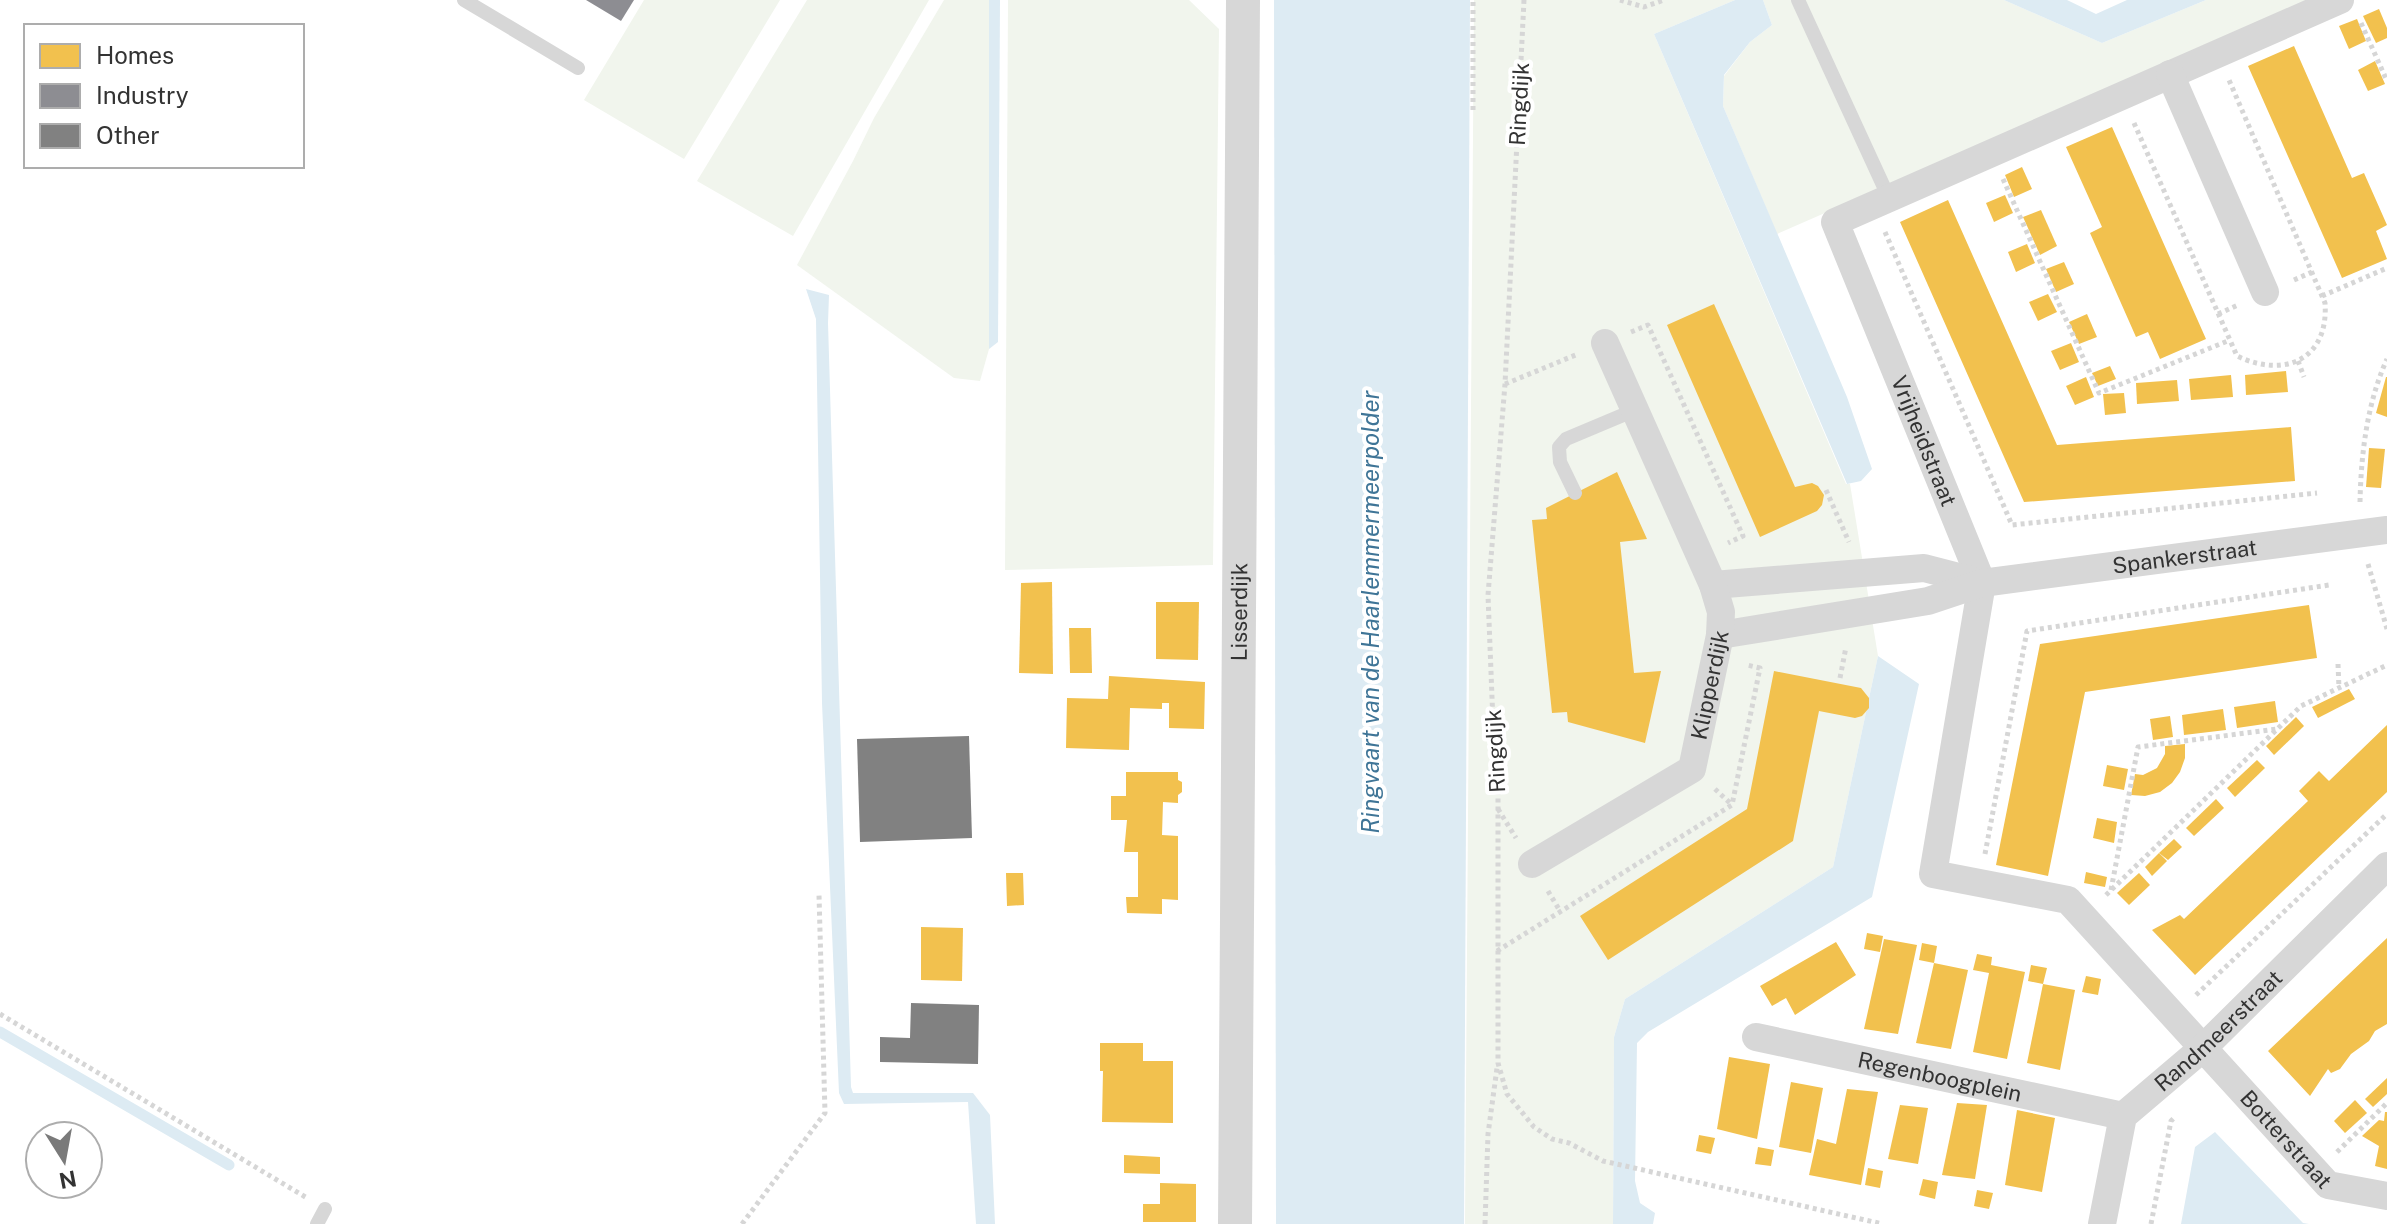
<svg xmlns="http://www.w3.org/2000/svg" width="2387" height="1224" font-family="'Public Sans',sans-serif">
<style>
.green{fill:#f1f5ed}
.water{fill:#ddebf3}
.homes{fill:#f2c14e}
.industry{fill:#8d8d92}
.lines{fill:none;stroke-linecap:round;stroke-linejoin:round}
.stream{stroke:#ddebf3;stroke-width:11}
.building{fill:#818181}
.path{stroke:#d6d6d6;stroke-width:5;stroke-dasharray:4 4;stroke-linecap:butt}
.service{stroke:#d7d7d7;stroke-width:14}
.minor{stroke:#d7d7d7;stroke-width:28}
.tertiary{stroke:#d7d7d7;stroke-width:34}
.labels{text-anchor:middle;stroke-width:8;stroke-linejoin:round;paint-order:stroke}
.street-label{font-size:22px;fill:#333;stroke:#fff}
.water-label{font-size:24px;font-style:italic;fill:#3f7597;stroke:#fff}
</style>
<rect width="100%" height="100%" fill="#fff"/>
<g class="green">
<path d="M644 0H780L684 159 584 100Z"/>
<path d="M807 0H929L793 236 697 181Z"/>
<path d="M944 0H989V349L980 381 954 378 797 265 853 161 874 118Z"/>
<path d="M1008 0H1189L1219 29 1213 565 1005 570Z"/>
<path d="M1474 0H1735L1654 34 1846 484H1850L1878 656 1833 867 1625 999 1614 1037 1613 1224H1465Z"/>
<path d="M1763 0H2004L2102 43 2206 0H2312L1777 234 1723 106 1724 76 1750 42 1772 25Z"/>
</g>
<g class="water">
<path d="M989 0H1000L998 342 989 349Z"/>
<path d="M1274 0H1470L1464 1224H1276Z"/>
<path d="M1735 0H1763L1772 25 1750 42 1724 75 1723 106 1847 397 1872 469 1861 481 1847 484 1654 34Z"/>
<path d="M2004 0H2067L2096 14 2127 0H2206L2102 43Z"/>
<path d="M806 289 829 295 828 323 851 1087 853 1093H973L990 1115 995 1224H976L968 1102 844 1104 839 1093 822 703 816 319Z"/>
<path d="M1878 656 1919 684 1872 897 1648 1032 1637 1043 1635 1181 1640 1203 1655 1213 1653 1224H1613L1614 1037 1625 999 1833 867Z"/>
<path d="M2215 1132 2303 1223 2309 1224H2181L2195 1147Z"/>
</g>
<g class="homes">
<path d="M2379 9 2387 28V38L2376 43 2363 16Z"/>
<path d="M2357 19 2366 41 2349 49 2339 26Z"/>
<path d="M2294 46 2352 178 2364 173 2387 225 2376 231 2387 259 2342 278 2248 66Z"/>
<path d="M2375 61 2385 84 2368 91 2358 70Z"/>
<path d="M2112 127 2206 339 2160 359 2148 332 2136 337 2090 233 2102 227 2066 147Z"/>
<path d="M2022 167 2032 189 2014 197 2005 175Z"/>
<path d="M2005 195 2013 213 1994 222 1986 203Z"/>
<path d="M1948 200 2057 445 2291 427 2295 481 2024 502 1900 222Z"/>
<path d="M2041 210 2057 246 2040 255 2023 217Z"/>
<path d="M2027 244 2035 263 2016 272 2008 252Z"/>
<path d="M2064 262 2074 284 2056 292 2046 269Z"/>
<path d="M2048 294 2057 312 2038 321 2029 302Z"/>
<path d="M1714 304 1795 487 1812 483 1818 486 1824 495 1822 505 1817 511 1760 537 1667 325Z"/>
<path d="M2087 314 2097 337 2079 344 2069 322Z"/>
<path d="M2071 343 2079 362 2060 370 2051 351Z"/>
<path d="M2110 366 2116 379 2098 386 2092 373Z"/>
<path d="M2286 371 2288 392 2246 395 2245 375Z"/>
<path d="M2231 375 2233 397 2191 400 2189 379Z"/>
<path d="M2086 377 2094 397 2075 405 2066 386Z"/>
<path d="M2386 377H2387V417L2376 413Z"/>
<path d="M2177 380 2179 401 2137 404 2136 383Z"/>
<path d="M2124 393 2126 413 2105 415 2103 394Z"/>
<path d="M2369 448 2385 449 2381 488 2366 487Z"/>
<path d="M1617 472 1647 539 1620 542 1634 673 1661 671 1645 743 1568 722 1567 712 1552 713 1532 520 1547 519 1546 508Z"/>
<path d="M1052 582 1053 674 1019 673 1021 583Z"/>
<path d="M1156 602H1199L1198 660 1156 659Z"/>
<path d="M2309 605 2317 658 2085 692 2048 876 1996 865 2040 644Z"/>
<path d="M1069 628H1091L1092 673H1070Z"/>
<path d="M1774 671 1861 688 1869 698V708L1862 716 1855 718 1819 711 1793 841 1608 960 1580 916 1747 809Z"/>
<path d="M1109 676 1205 682 1204 729 1169 728V703H1162V709L1130 708 1129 750 1066 748 1067 698 1108 699Z"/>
<path d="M2349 689 2355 699 2318 718 2312 707Z"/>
<path d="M2275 701 2278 722 2237 728 2234 707Z"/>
<path d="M2223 709 2226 730 2184 735 2182 715Z"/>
<path d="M2170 716 2173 737 2153 740 2150 719Z"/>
<path d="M2296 717 2304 726 2274 755 2266 746Z"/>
<path d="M2387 725V792L2195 975 2152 930 2180 915 2184 919 2308 801 2299 791 2319 771 2329 781Z"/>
<path d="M2185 744V758L2180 772 2172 783 2160 792 2145 796 2131 795 2135 774 2143 775 2157 768 2165 754V746Z"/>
<path d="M2257 760 2265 768 2235 797 2227 788Z"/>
<path d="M2107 765 2128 769 2124 790 2103 786Z"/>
<path d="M1126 772H1178V780L1182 782V792L1178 795V803L1163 802 1162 835 1178 836V900L1162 899V914L1127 913 1126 897H1138V852H1124L1127 820H1111V796H1126Z"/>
<path d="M2216 799 2224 808 2194 836 2186 828Z"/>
<path d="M2097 818 2117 822 2114 843 2093 838Z"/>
<path d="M2174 839 2182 847 2168 860 2159 853Z"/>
<path d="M2159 853 2167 861 2152 876 2145 867Z"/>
<path d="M2086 872 2107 877 2105 887 2084 883Z"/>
<path d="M1006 873H1023L1024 905 1007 906Z"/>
<path d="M2139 873 2150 885 2129 905 2117 893Z"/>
<path d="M921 927 963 928 962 981 921 980Z"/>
<path d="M1867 933 1883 936 1880 952 1864 949Z"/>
<path d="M2387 938V1024L2375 1031 2369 1041 2351 1054 2340 1069 2331 1073 2328 1069 2310 1096 2268 1051Z"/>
<path d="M1884 939 1917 945 1898 1034 1864 1029Z"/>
<path d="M1836 942 1856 975 1795 1015 1786 998 1772 1006 1760 986Z"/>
<path d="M1922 943 1937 946 1934 963 1968 970 1951 1049 1916 1043 1934 963 1919 960Z"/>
<path d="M1977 954 1992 957 1991 965 2025 972 2007 1059 1973 1052 1989 973 1973 970Z"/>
<path d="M2031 965 2047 968 2043 984 2028 981Z"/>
<path d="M2086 976 2101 979 2098 995 2082 992Z"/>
<path d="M2043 984 2075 990 2060 1070 2027 1063Z"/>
<path d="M1100 1043H1143V1061H1173V1123L1102 1122 1103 1071H1100Z"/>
<path d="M1729 1057 1770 1064 1757 1139 1717 1129Z"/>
<path d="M2387 1078V1094L2373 1107 2365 1099Z"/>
<path d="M1791 1082 1823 1088 1811 1153 1779 1147Z"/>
<path d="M1847 1089 1878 1092 1861 1185 1809 1175 1817 1139 1836 1144Z"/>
<path d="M2355 1100 2367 1113 2345 1133 2334 1121Z"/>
<path d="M1957 1103 1987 1105 1975 1179 1942 1175Z"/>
<path d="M1900 1105 1928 1108 1918 1164 1888 1159Z"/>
<path d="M2017 1110 2055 1118 2042 1192 2005 1185Z"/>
<path d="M2385 1112H2387V1169L2375 1166 2379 1146 2362 1136 2379 1120 2384 1121Z"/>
<path d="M1699 1135 1715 1138 1711 1154 1696 1151Z"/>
<path d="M1758 1147 1774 1150 1771 1166 1755 1164Z"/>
<path d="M1124 1155 1160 1157V1174L1124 1173Z"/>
<path d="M1868 1168 1883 1171 1880 1188 1865 1185Z"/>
<path d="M1923 1179 1938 1182 1935 1199 1919 1195Z"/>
<path d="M1160 1183 1196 1184V1222H1143V1204H1160Z"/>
<path d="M1977 1190 1993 1193 1989 1209 1974 1206Z"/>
</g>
<path class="industry" d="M586 0H634L621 21Z"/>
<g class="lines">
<path class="stream" d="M0 1032 229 1165"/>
</g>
<g class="building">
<path d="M969 736 972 838 860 842 857 739Z"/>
<path d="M911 1003 979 1005 978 1064 880 1062V1037L910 1038Z"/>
</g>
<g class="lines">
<g class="path">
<path d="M1524 0 1505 384 1488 595 1493 723 1498 767V1063L1507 1094 1534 1127 1552 1139 1569 1143 1603 1161 1883 1224"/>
<path d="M1620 0 1644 7 1664 0"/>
<path d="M2361 23 2387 81"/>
<path d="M1473 110V0"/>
<path d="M2134 123 2237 356C2285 379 2329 359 2325 303L2229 80"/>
<path d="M2003 179 2099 393 2230 340"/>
<path d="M1885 232 2012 525 2317 493"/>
<path d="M2294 280 2312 272"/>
<path d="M2322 296 2387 268"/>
<path d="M2218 314 2238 305"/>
<path d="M1631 332 1648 325 1743 536 1728 543"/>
<path d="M2298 361 2304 377"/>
<path d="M1505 384 1578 354"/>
<path d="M1826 490 1849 542"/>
<path d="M2360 502C2361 454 2367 403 2387 359"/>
<path d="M2368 564 2387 629"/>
<path d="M2338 664 2339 688"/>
<path d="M1840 678 1846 647"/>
<path d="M1715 789 1731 804"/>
<path d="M1498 809 1516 838"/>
<path d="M1985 854 2027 631 2329 585"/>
<path d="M2111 890 2138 747 2277 729"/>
<path d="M1548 891 1560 911"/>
<path d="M2106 895 2301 706 2387 665"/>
<path d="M1497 951 1732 805 1760 668 1747 665"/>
<path d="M2196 995 2387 814"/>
<path d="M0 1014 307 1198"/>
<path d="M2337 1152 2387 1103"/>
<path d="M742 1224 825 1113 819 895"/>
<path d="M1485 1224 1488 1134 1497 1068"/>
<path d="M2151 1224 2171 1121 2174 1118"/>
</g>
<g class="service">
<path d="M464 0 578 68"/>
<path d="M1798 0 1889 198"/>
<path d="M1575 493 1560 462 1559 447 1566 439 1635 410"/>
<path d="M317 1224 325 1209"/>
</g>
<g class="minor">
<path id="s1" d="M2340 0 1835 222 1982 583 1933 874 2068 900 2328 1185 2387 1196"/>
<path d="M2170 74 2265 292"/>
<path d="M1713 585 1924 568 1982 583"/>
<path id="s2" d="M1720 635 1928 601 1982 583 2387 530"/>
<path id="s3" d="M1532 864 1692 769 1720 635 1721 612 1713 585 1605 343"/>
<path id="s4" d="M1756 1037 2123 1116"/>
<path id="s5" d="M2102 1224 2123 1116 2203 1048 2387 866"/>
</g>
<path class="tertiary" id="s6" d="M1235 1224 1243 0"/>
</g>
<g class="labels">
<g class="street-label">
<text transform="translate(1519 104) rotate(-87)" y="8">Ringdijk</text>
<text dy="8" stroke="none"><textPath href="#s1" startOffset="788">Vrijheidstraat</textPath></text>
<text dy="8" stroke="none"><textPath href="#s2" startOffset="472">Spankerstraat</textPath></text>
<text dy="8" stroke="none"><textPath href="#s6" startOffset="612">Lisserdijk</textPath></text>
<text dy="8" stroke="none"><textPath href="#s3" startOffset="272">Klipperdijk</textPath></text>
<text transform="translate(1495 751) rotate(-93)" y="8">Ringdijk</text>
<text dy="8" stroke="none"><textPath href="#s5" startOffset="238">Randmeerstraat</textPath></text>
<text dy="8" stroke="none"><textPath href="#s4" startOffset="188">Regenboogplein</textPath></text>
<text dy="8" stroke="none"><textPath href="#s1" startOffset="1698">Botterstraat</textPath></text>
</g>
<g class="water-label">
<text transform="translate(1371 612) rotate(-90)" y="8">Ringvaart van de Haarlemmermeerpolder</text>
</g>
</g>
<rect x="24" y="24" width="280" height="144" fill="#ffffff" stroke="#adadad" stroke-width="2"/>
<rect x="40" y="44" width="40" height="24" fill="#f2c14e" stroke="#adadad" stroke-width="2"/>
<text x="96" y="64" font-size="24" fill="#333333">Homes</text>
<rect x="40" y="84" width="40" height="24" fill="#8d8d92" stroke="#adadad" stroke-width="2"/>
<text x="96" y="104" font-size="24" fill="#333333">Industry</text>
<rect x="40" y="124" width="40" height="24" fill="#818181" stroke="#adadad" stroke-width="2"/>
<text x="96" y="144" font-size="24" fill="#333333">Other</text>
<g transform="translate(64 1160) rotate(169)"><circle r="38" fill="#ffffff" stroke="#adadad" stroke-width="2"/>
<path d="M0-6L14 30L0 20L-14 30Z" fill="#7a7a7a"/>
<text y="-12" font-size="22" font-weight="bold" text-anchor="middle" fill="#333333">N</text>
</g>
</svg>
